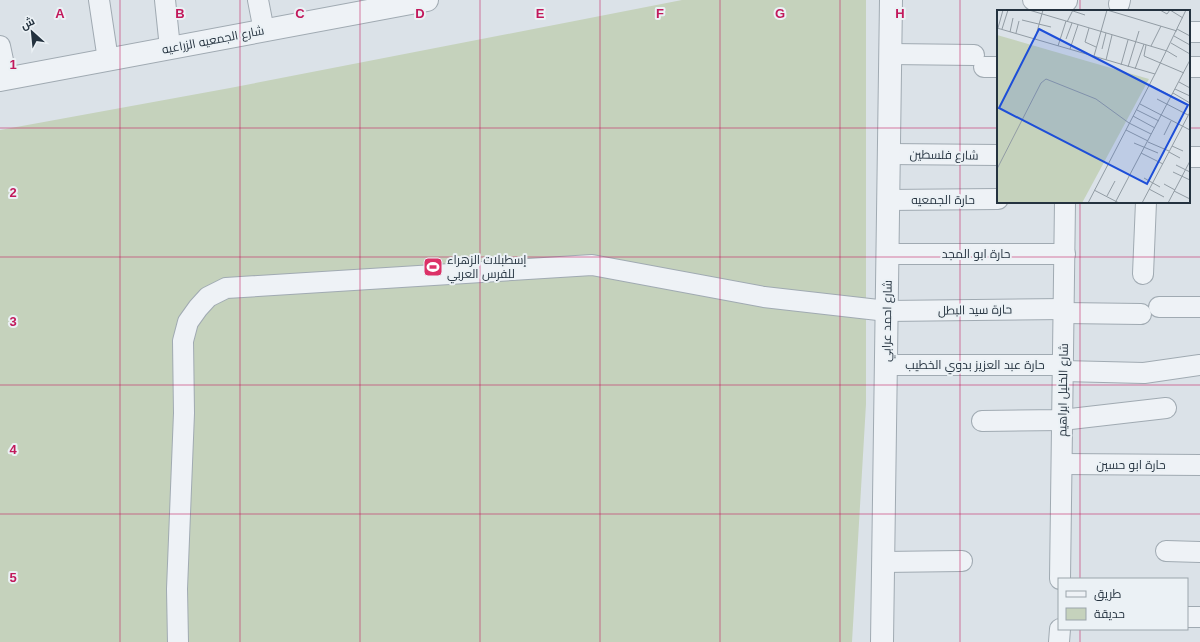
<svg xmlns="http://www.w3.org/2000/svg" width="1200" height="642" font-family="Arial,Cairo,sans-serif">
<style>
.green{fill:#c5d2bc}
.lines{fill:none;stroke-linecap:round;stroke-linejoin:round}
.minor-casing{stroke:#a0aab2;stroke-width:22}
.tertiary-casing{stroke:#a0aab2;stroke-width:24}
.minor{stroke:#eef2f6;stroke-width:20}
.tertiary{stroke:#eef2f6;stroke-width:22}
.grid{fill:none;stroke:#c2185b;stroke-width:1;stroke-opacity:0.55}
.labels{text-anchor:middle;stroke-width:4;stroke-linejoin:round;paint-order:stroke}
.street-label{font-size:12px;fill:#24323f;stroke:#ebf1f5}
.poi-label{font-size:12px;fill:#24323f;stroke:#ebf1f5;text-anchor:start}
.inset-road{fill:none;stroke:#929ca4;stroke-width:1}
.view{fill:#1d4ed8;fill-opacity:0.15;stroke:#1d4ed8;stroke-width:2}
.inset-edge{fill:none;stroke:#24323f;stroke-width:2}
.grid-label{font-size:13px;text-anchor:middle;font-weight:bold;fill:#c2185b;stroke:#ebf1f5;stroke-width:4;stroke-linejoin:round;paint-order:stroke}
</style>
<rect width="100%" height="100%" fill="#dbe2e8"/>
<path class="green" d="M682 0H866V404L852 642H0V130L230 88Z"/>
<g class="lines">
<defs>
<g id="minor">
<path d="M99 0 108 60"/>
<path d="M165 0 170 48"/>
<path d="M258 0 264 31"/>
<path d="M1033 0 1067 1"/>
<path d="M1119 4 1120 0"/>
<path d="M1189 32H1200"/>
<path d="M0 46 7 79"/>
<path d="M891 54 974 55"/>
<path d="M984 67H998"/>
<path d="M1189 67H1200"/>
<path d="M889 154 998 155"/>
<path d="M1189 157H1200"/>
<path d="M888 200 998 199"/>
<path d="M887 254H1065"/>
<path d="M1143 274 1146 202"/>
<path d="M1159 307H1200"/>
<path d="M1064 313 1141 314"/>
<path d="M886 365H1063"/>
<path d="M1063 371 1144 373 1200 365"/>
<path d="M982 421 1062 420 1166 408"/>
<path d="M1062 464 1200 465"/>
<path d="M1166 551 1200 552"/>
<path d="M883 562 962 561"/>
<path d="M1060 579 1065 202"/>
<path d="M1187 617H1200"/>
<path d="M178 642 177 589 184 413 183 341 188 322 198 308 208 297 226 288 592 265 764 297 887 311 1064 309"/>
<path d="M1059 642 1060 629"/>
</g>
<g id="tertiary">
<path d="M0 80 427 0"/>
<path d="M882 642 891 0"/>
</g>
</defs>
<use href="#minor" class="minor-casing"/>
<use href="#tertiary" class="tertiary-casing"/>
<use href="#minor" class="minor"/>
<use href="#tertiary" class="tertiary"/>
</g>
<path class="grid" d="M120 0V642M240 0V642M360 0V642M480 0V642M600 0V642M720 0V642M840 0V642M960 0V642M1080 0V11M0 128H998M1189 128H1200M1080 202V579M0 257H1200M0 385H1200M0 514H1200M1080 629V642"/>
<defs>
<symbol id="stadium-square" viewBox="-11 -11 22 22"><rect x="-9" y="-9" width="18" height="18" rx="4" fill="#dc3167" stroke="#ebf1f5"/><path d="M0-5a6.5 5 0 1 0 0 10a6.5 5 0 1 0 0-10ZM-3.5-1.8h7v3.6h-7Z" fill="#fff"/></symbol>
</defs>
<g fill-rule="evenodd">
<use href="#stadium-square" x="422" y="256" width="22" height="22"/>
</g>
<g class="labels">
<g class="street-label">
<text transform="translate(213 40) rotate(-11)" y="4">شارع الجمعيه الزراعيه</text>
<text transform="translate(944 155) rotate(1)" y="4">شارع فلسطين</text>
<text x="943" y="204">حارة الجمعيه</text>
<text x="976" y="258">حارة ابو المجد</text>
<text transform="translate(975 310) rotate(-1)" y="4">حارة سيد البطل</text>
<text transform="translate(887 321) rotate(-89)" y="4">شارع احمد عرابي</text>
<text x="975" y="369">حارة عبد العزيز بدوي الخطيب</text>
<text transform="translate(1063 390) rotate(-89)" y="4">شارع الخليل ابراهيم</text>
<text x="1131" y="469">حارة ابو حسين</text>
</g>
<g class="poi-label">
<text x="447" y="264">إسطبلات الزهراء<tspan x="447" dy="14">للفرس العربي</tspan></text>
</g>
</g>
<g transform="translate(997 10)">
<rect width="193" height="193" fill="#dbe2e8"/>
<path d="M0 25 152 69 85 193H0Z" fill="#c5d2bc"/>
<path class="inset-road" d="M32 0 170 41 180 47M110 0 180 21M163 0 170 4 173 0 186 8M76 1 88 5M25 10 54 17M70 12 76 0M0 18 158 64M1 18 6 0M92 18 88 32 99 37M5 19 11 0M180 19 193 26M13 22 16 8M19 23 22 11M177 26 193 35M38 29 46 0M69 29 75 13M174 33 193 44M149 35 147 46 187 63M61 36 69 11M154 36 164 16M73 39 81 15M105 39 109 23M97 46 110 0M109 50 115 25M124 55 131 30M131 57 142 21M138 59 147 34M182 72 193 78M153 75 174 86M178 79 193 86M176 83 193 93M160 89 191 105M143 94 193 120M140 100 162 111M136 106 158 118M129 120 151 131M167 125 174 111M151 132 172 141M137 133 161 143M175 136 186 141M172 142 183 148M144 143 166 154M179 155 193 162M0 159 44 73 49 69 99 89 132 113 154 124M176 162 193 170M147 168 163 177M167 174 178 180M152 179 167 187M97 180 122 193M177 181 193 189M110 186 118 171M91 193 158 64 189 0M118 193 193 50M145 193 193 102M171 193 193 151"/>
<path class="view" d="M42 19 191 95 150 174 2 98Z"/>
<rect width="193" height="193" class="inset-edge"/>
</g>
<g class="grid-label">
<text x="60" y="18">A</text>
<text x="180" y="18">B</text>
<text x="300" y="18">C</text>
<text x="420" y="18">D</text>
<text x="540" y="18">E</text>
<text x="660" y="18">F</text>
<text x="780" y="18">G</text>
<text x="900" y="18">H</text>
<text x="13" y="69">1</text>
<text x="13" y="197">2</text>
<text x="13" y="326">3</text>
<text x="13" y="454">4</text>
<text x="13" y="582">5</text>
</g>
<rect x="1058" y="578" width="130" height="52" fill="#ebf1f5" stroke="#9ba5ac"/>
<rect x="1066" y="591" width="20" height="6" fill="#eef2f6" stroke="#9ba5ac"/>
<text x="1094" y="598" font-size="12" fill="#24323f">طريق</text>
<rect x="1066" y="608" width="20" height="12" fill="#c5d2bc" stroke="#9ba5ac"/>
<text x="1094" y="618" font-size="12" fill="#24323f">حديقة</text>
<g transform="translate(32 32) rotate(333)" stroke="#ebf1f5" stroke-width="3" paint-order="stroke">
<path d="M0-3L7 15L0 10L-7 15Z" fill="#24323f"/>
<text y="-6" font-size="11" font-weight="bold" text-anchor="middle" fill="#24323f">ش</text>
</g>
</svg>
